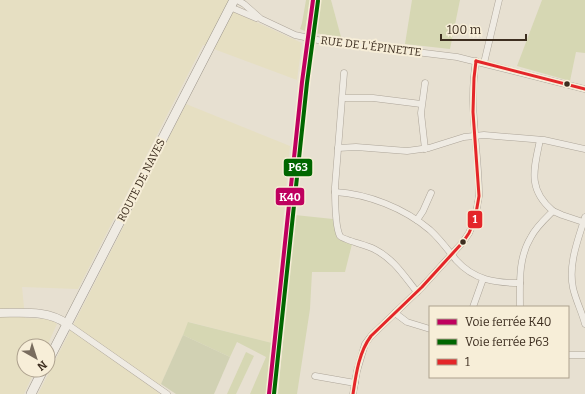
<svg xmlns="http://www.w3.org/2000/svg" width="585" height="394" font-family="Bitter,serif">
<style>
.farmland{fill:#e6dfc2}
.green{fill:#d6d7b3}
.cemetery{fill:#d1d1b3}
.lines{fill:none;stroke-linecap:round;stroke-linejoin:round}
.minor-casing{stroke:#ada599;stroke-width:7}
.tertiary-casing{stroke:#ada599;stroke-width:9}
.secondary-casing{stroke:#9c958a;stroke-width:10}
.minor{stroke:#efebe3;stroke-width:6}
.tertiary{stroke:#efebe3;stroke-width:8}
.secondary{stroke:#efebe3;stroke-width:9}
.bus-1-casing{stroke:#f7eed8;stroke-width:6}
.bus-1{stroke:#e42629;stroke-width:3}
.rail-1-casing{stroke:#f7eed8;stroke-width:7}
.rail-2-casing{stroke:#f7eed8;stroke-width:7}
.rail-1{stroke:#bf005f;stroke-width:4}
.rail-2{stroke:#060;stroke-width:4}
.bus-dot{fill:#3d2e20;stroke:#f7eed8;stroke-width:1.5}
.labels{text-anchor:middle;stroke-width:4;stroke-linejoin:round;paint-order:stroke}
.street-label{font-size:11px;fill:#3d2e20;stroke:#f7eed8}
.line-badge{stroke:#f7eed8;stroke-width:1.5}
.badge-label{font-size:11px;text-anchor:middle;font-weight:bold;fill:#fff}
</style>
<rect width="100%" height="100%" fill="#e7e0d1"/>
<g class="farmland">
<path d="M0 0H238L232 11 302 43 297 80 203 45 78 289 22 287 25 318 51 319 57 324 47 346H24V370H35L24 394H0Z"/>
<path d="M186 104 290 146 272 343 189 322 161 384 157 392 160 394H38Z"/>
</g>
<g class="green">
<path d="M306 0H310L305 31 300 29 302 23Z"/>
<path d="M319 0H331L341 37 314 33Z"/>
<path d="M412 0H460L450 49 405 44Z"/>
<path d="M542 0H585V53L576 52 570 81 517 66Z"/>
<path d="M295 215 333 219 337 238 344 242 352 244 345 272H312L310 309 297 394H278Z"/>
<path d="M188 322 272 343 266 394H250L266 357 237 342 230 357 183 335Z"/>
<path d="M246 352 254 356 236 394H227Z"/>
</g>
<path class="cemetery" d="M183 335 230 357 214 394H176L161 384Z"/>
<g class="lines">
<defs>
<g id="minor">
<path d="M237 0 244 4 261 19 295 35 318 40 457 57 585 89"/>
<path d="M230 7 256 18"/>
<path d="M484 63 499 0"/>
<path d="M344 73 335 187C335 197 335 227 340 236 343 240 367 245 374 249 394 259 404 276 417 292"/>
<path d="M425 83 421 113 425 149"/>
<path d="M343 98H373L421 104"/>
<path d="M338 148 356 147 407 151 429 148 464 137 484 135 544 140 585 149"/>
<path d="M335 192C368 194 404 208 430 230 440 239 448 250 456 260 474 280 495 283 520 283"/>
<path d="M553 211 562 215 583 222"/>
<path d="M585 217C578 240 568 264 573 288 576 301 582 312 585 324"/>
<path d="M417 220 423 211 431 193"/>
<path d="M473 307 483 279"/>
<path d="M520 307C520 283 518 258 531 237 536 227 545 219 553 211 527 189 534 169 540 140"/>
<path d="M395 313 407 322 430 329"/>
<path d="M67 324 167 394"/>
<path d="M568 355H585"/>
<path d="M315 376 355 383"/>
<path d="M353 394 357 371 365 344 371 336 422 287 463 242 469 233 475 219 479 196C479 152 468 106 476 61"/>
</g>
<path id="tertiary" d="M0 313C23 313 48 310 67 324"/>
<g id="secondary">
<path d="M48 361 234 0"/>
<path d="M31 394 43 370"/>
</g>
</defs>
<use href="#minor" class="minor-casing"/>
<use href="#tertiary" class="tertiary-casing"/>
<use href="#secondary" class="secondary-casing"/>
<use href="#minor" class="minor"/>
<use href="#tertiary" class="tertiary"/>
<use href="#secondary" class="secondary"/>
<defs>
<g id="bus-1">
<path d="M476 61 585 89"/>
<path d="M353 394C356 374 359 352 371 336L422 287 463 242 469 233 475 219 479 196 473 112 474 78 476 61"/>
</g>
</defs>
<use href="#bus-1" class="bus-1-casing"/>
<use href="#bus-1" class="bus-1"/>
<defs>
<path id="rail-1" d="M269 394 302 82 313 0"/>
<path id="rail-2" d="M274 394 307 83 318 1"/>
</defs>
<use href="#rail-1" class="rail-1-casing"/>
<use href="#rail-2" class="rail-2-casing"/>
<use href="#rail-1" class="rail-1"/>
<use href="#rail-2" class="rail-2"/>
</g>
<g class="bus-dot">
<circle cx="567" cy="84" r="3.5"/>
<circle cx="463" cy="242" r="3.5"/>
</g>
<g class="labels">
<g class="street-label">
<text transform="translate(371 46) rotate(7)" y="4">RUE DE L'ÉPINETTE</text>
<text transform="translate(141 180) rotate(-63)" y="4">ROUTE DE NAVES</text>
</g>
</g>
<g class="line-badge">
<rect x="283" y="158" width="30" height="19" rx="4" fill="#060"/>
<rect x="275" y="187" width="30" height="19" rx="4" fill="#bf005f"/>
<rect x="467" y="210" width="16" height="19" rx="4" fill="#e42629"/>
</g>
<g class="badge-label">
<text x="298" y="171">P63</text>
<text x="290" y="201">K40</text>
<text x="475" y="223">1</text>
</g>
<rect x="429" y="306" width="140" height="72" fill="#f7eed8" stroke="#ada18e"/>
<rect x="437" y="319" width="20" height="6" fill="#bf005f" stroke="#ada18e"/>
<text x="465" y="326" font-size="12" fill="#3d2e20">Voie ferrée K40</text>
<rect x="437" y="339" width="20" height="6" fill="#006600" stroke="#ada18e"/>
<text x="465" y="346" font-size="12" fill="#3d2e20">Voie ferrée P63</text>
<rect x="437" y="359" width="20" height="6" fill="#e42629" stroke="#ada18e"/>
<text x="465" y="366" font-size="12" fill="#3d2e20">1</text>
<g transform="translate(36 358) rotate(141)"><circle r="19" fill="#f7eed8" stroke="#ada18e"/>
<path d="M0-3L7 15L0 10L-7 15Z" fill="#786c5e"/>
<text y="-6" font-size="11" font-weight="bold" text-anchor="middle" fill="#3d2e20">N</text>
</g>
<path d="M441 34v6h85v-6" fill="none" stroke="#3d2e20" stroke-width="2"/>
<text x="447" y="34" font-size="12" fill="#3d2e20" stroke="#f7eed8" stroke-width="3" paint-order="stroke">100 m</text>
</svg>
